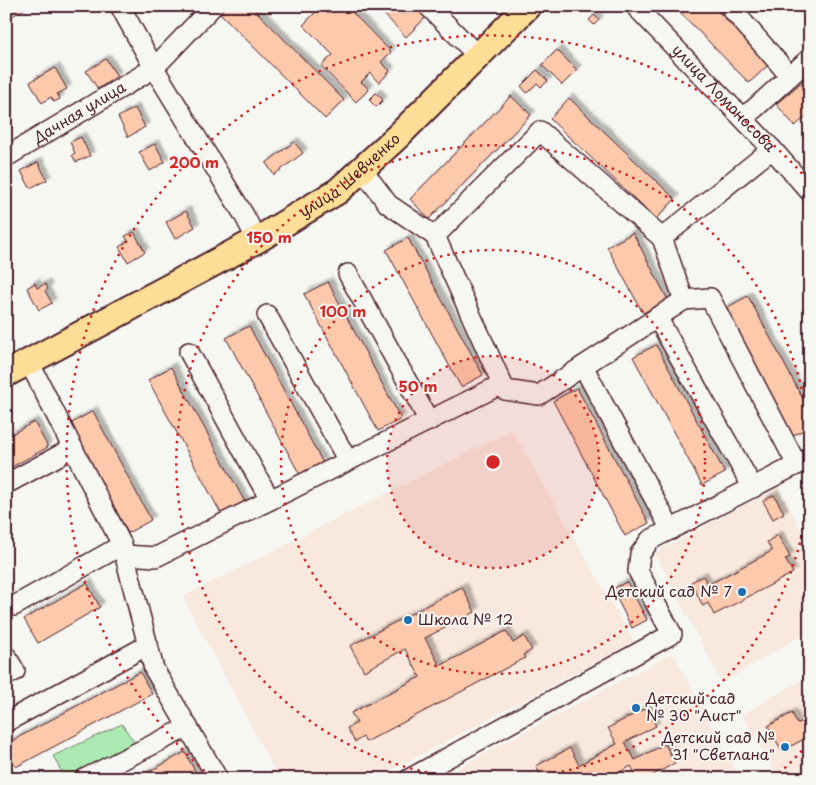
<svg xmlns="http://www.w3.org/2000/svg" width="816" height="785" font-family="'Playpen Sans',sans-serif">
<style>
.built{fill:#f8e8dd}
.green{fill:#abeab2;stroke:#7a846e}
.building{fill:#fcc9ac;stroke:#4a1f2b;filter:url(#shadow)}
.lines{fill:none;stroke-linecap:round;stroke-linejoin:round}
.minor-casing{stroke:#4a1f2b;stroke-width:22}
.major-casing{stroke:#4a1f2b;stroke-width:29}
.minor{stroke:#f6f6f2;stroke-width:19}
.major{stroke:#fcde96;stroke-width:25}
.ring{fill:none;stroke:#d62828;stroke-width:2.5;stroke-dasharray:2.5 5}
.poi-dot{fill:#1f6fb2;stroke:#f6f6f2;stroke-width:2}
.labels{text-anchor:middle;stroke-width:4;stroke-linejoin:round;paint-order:stroke}
.street-label{font-size:15px;fill:#4a1f2b;stroke:#f6f6f2}
.poi-label{font-size:15px;fill:#4a1f2b;stroke:#f6f6f2;text-anchor:end}
.centre{fill:#d62828;stroke:#f6f6f2;stroke-width:2.5}
.ring-label{font-size:15px;text-anchor:middle;font-weight:bold;fill:#d62828;stroke:#f6f6f2;stroke-width:4;stroke-linejoin:round;paint-order:stroke}
</style>
<defs>
<filter id="shadow"><feDropShadow dx="4.5" dy="-4.5" stdDeviation="1" flood-color="#0004"/></filter>
</defs>
<rect width="100%" height="100%" fill="#f6f6f2"/>
<filter id="ink" filterUnits="userSpaceOnUse"><feTurbulence type="fractalNoise" baseFrequency=".02" numOctaves="2"/><feDisplacementMap in="SourceGraphic" scale="10" xChannelSelector="R" yChannelSelector="G"/><feConvolveMatrix kernelMatrix="1 2 1 2 8 2 1 2 1" color-interpolation-filters="sRGB"/></filter>
<g filter="url(#ink)">
<g class="built">
<path d="M138 6H197L192 13 139 10Z"/>
<path d="M512 430 634 642 374 779H279L183 597Z"/>
<path d="M778 487 810 547V630L722 683 655 553Z"/>
<path d="M673 653 740 779H437Z"/>
<path d="M810 675V779H779L742 715Z"/>
</g>
<path class="green" d="M122 724 137 746 65 778 53 756Z"/>
<g class="building">
<path d="M6 6H22L24 9 6 20Z"/>
<path d="M163 6H173L165 11Z"/>
<path d="M225 6H251L344 100 325 119 219 12Z"/>
<path d="M322 6H346L391 52 381 62 390 71 379 83 370 73 361 82 369 89 356 102 321 66 333 55 303 25Z"/>
<path d="M376 6H416L426 17 406 37Z"/>
<path d="M674 6H713L769 64 749 83Z"/>
<path d="M594 15 599 20 594 25 589 20Z"/>
<path d="M557 50 577 70 562 85 542 65Z"/>
<path d="M106 59 117 76 98 89 86 71Z"/>
<path d="M55 68 67 89 57 94 60 99 54 102 51 97 42 103 30 82Z"/>
<path d="M537 70 548 81 541 87 537 83 527 93 521 86Z"/>
<path d="M810 75V113L795 126 776 104Z"/>
<path d="M376 93 383 100 376 107 369 100Z"/>
<path d="M511 96 531 115 429 219 410 199Z"/>
<path d="M569 98 675 199 656 219 550 119Z"/>
<path d="M135 108 145 127 128 137 118 117Z"/>
<path d="M81 137 90 156 76 162 72 155 75 153 70 142Z"/>
<path d="M294 142 303 153 274 175 266 163Z"/>
<path d="M155 144 165 162 150 171 139 152Z"/>
<path d="M38 162 47 180 30 188 21 171Z"/>
<path d="M186 211 195 227 175 239 166 222Z"/>
<path d="M134 232 145 252 128 262 119 247 128 241 125 236Z"/>
<path d="M633 233 668 300 643 313 607 247Z"/>
<path d="M408 238 483 375 461 387 386 250Z"/>
<path d="M328 282 401 419 378 431 304 294Z"/>
<path d="M35 283 37 288 45 284 48 289 45 291 52 303 39 310 27 288Z"/>
<path d="M748 296 810 412V427L792 436 724 309Z"/>
<path d="M249 326 323 463 300 475 226 338Z"/>
<path d="M656 345 725 473 702 485 633 357Z"/>
<path d="M171 367 246 504 223 517 148 380Z"/>
<path d="M577 388 649 523 625 536 553 401Z"/>
<path d="M93 411 151 520 128 533 70 424Z"/>
<path d="M34 422 48 447 6 470V437Z"/>
<path d="M774 495 784 513 773 519 763 501Z"/>
<path d="M778 535 790 557 785 559 793 573 714 615 708 603 703 606 691 582 703 576 708 585 772 551 767 542Z"/>
<path d="M627 582 647 620 632 628 612 589Z"/>
<path d="M87 583 100 607 38 643 24 619Z"/>
<path d="M462 587 475 612 425 638 440 666 506 631 513 643 524 636 532 650 523 655 525 658 366 742 363 737 355 742 347 728 357 723 351 713 420 677 405 649 364 671 350 646Z"/>
<path d="M140 672 152 694 16 767 6 750V744Z"/>
<path d="M646 708 656 726 625 742 635 760 665 744 675 763 646 779H638L631 766 607 779H542L536 766 570 748 579 765 617 744 608 728Z"/>
<path d="M792 713 797 724 810 717V749L804 739 782 751 768 726Z"/>
<path d="M185 752 197 775 190 779H136Z"/>
</g>
<g class="lines">
<defs>
<g id="minor">
<path d="M120 6 154 68 244 215 257 240"/>
<path d="M428 6 478 56"/>
<path id="s1" d="M635 6 772 149 810 192"/>
<path d="M729 6 790 76"/>
<path d="M742 117 754 109 810 58"/>
<path id="s2" d="M6 157 154 68 213 6"/>
<path d="M362 169 388 204 435 236 540 131 662 238 772 149"/>
<path d="M435 236 505 390 539 395 684 300 662 238"/>
<path d="M348 274 429 421"/>
<path d="M684 300 710 298 797 465"/>
<path d="M267 315 348 461"/>
<path d="M657 317 753 488"/>
<path d="M189 352 270 500"/>
<path d="M29 362 122 545 154 669 218 779"/>
<path d="M583 366 671 530"/>
<path d="M6 484 73 448"/>
<path d="M125 555 156 557 502 384"/>
<path d="M14 606 122 545"/>
<path d="M6 656 15 671 6 676"/>
<path d="M6 722 148 645"/>
<path d="M84 779 188 727"/>
<path d="M409 779 672 634 638 571 640 554 650 540 810 458"/>
</g>
<g id="major">
<path id="s3" d="M6 374 257 240 338 191 398 136 528 6"/>
</g>
</defs>
<use href="#minor" class="minor-casing"/>
<use href="#major" class="major-casing"/>
<use href="#minor" class="minor"/>
<use href="#major" class="major"/>
</g>
</g>
<circle cx="493" cy="462" r="106" fill="#d62828" fill-opacity=".12"/>
<g class="ring">
<circle cx="493" cy="462" r="106"/>
<circle cx="493" cy="462" r="212"/>
<path d="M810 476A317 317 0 0 1 507 779M479 779A317 317 0 1 1 810 448"/>
<path d="M807 745A423 423 0 0 1 776 776M210 776A423 423 0 1 1 807 179"/>
</g>
<g class="poi-dot">
<circle cx="742" cy="592" r="5"/>
<circle cx="408" cy="620" r="5"/>
<circle cx="636" cy="708" r="5"/>
<circle cx="785" cy="747" r="5"/>
</g>
<g class="labels">
<g class="street-label">
<text dy="5" stroke="none"><textPath href="#s1" startOffset="128">улица Ломоносова</textPath></text>
<text dy="5" stroke="none"><textPath href="#s2" startOffset="86">Дачная улица</textPath></text>
<text dy="5" stroke="none"><textPath href="#s3" startOffset="398">улица Шевченко</textPath></text>
</g>
<g class="poi-label">
<text x="732" y="597">Детский сад № 7</text>
<text x="418" y="625" text-anchor="start">Школа № 12</text>
<text x="646" y="704" text-anchor="start">Детский сад<tspan x="646" dy="17">№ 30 "Аист"</tspan></text>
<text x="775" y="743">Детский сад №<tspan x="775" dy="17">31 "Светлана"</tspan></text>
</g>
</g>
<circle cx="493" cy="462" r="8" class="centre"/>
<g class="ring-label">
<text x="194" y="168">200 m</text>
<text x="269" y="243">150 m</text>
<text x="343" y="317">100 m</text>
<text x="418" y="392">50 m</text>
</g>
<rect width="816" height="785" fill="none" stroke="#f6f6f2" stroke-width="25"/>
<rect x="12" y="12" width="791" height="760" fill="none" stroke="#4a1f2b" stroke-width="2" filter="url(#ink)"/>
</svg>
